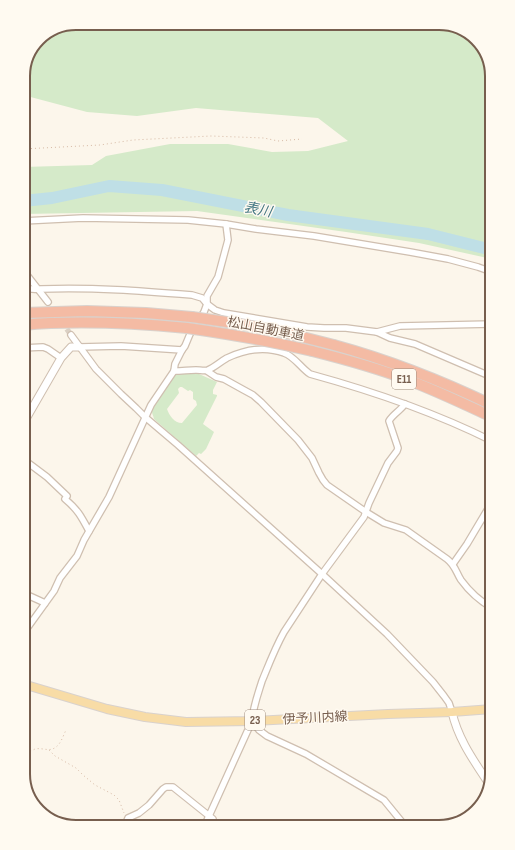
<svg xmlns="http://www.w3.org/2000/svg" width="515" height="850" font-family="'Sofia Sans Condensed','Noto Sans JP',sans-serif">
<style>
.green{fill:#d5eac9;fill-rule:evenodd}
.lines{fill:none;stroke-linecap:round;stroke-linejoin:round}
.river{stroke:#bfdfe6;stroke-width:12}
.minor-tunnel{stroke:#dbd0c4;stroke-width:5.5;stroke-dasharray:5.5 3;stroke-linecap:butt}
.minor-casing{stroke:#cfbfb0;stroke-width:8}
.tertiary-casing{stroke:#cfbfb0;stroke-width:9}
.primary-casing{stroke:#d9d2cd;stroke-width:10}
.motorway-casing{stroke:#d9d2cd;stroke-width:12}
.path{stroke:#d7baa5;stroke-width:1;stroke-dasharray:1 3;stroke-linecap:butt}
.minor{stroke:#fff;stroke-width:5.5}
.tertiary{stroke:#fff;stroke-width:7}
.primary{stroke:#f8dca6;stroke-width:8}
.motorway{stroke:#f4bba4;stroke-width:10}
.motorway-bridge-casing{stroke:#d9d2cd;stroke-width:12;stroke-linecap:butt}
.motorway-bridge{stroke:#f4bba4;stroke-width:10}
.labels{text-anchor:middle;stroke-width:3;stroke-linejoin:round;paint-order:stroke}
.shield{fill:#fffaf1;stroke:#a08d7f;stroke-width:1}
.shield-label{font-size:12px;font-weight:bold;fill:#775e4e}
.street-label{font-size:13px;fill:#775e4e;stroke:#fffaf1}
.water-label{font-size:14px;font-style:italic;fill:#447783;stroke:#fffaf1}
.rim{fill:none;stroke:#775e4e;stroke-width:2}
</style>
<rect width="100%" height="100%" fill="#fcf6eb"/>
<g class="green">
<path d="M76 23H443L469 32 487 52 492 76V259L419 243 346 232 197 211 23 214V167L92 165 106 156 170 144H228L272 152 308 151 348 141 318 118 196 108 137 116 87 112 23 95V72L39 38Z"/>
<path d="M176 373 199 374 217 382 213 390V394L217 395V396L203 424 214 432 206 449 201 454 199 453 196 456 154 419C154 418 152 413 152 412 152 403 170 381 176 373ZM180 387H182L188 391 190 390 193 392V399L196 401 197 405 182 423C174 423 169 415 167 409L179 393 178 389Z"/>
</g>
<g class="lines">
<path class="river" d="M23 201 52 198 109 186 162 190 288 215 428 234 492 250"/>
<path class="minor-tunnel" d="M62 322 71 335"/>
<defs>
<g id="minor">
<path d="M23 221 83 218 188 220 226 224 256 229 314 236 410 252 448 259 478 267 492 272"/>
<path d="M23 270 48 302"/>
<path d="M23 289C29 288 35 290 41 289 92 287 142 291 192 295L202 298 207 304 215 310 224 313 307 327 324 328H346L377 332 390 338 415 344 492 377"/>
<path d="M377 332 400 326 492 324"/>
<path d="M71 335 96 369 121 394 136 408 145 417 178 445 322 574 387 634 433 682 444 696 449 703 452 712"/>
<path d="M79 347 121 346 182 350"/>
<path d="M23 348 43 347 48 349 61 358"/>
<path d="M174 371C182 371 189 370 196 370 200 370 205 371 208 370 215 367 220 362 227 358 244 350 265 346 284 353 294 356 301 368 310 374 372 391 434 412 492 441"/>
<path d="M207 371 216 377 224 379 242 389 253 395 261 402 298 440 312 458 319 473 323 480 327 485 366 512 384 523 406 530 447 559C455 565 456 572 461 580 469 591 480 601 492 608"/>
<path d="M23 459 47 477 67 496 65 499C78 510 81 516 89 531"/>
<path d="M453 564 467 544 492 502"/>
<path d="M23 593 45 603"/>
<path d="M23 634 54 591 60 578 77 556 84 540 109 497 151 405 174 371 175 364 182 350 185 346 190 334 204 312 207 304V296L218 277 228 240 226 224"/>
<path d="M252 721 259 730 267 736 306 754 384 800 406 827"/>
<path d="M124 827 128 818 139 813 149 805 163 789 166 787H173L213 819V827"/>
<path d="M204 827 252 721C253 707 258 694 262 681 269 664 275 648 284 632L322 574 364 517 369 503 388 463 397 451 398 448 389 421C393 414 400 411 405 404"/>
</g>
<g id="tertiary">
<path d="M23 424 61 358 71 347H79"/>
<path d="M452 712C458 739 474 761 489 784"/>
</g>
<path id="primary" d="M23 684 107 709 145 717 186 722 252 721 388 714 452 712 492 709"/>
<g id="motorway">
<path d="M23 313 87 311 146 313 192 317"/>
<path d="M23 325C78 320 133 323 187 328"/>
<path d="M334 345C389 360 440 380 492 405"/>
<path d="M312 351C344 359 377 368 408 380 437 391 464 404 492 417"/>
</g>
</defs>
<use href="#minor" class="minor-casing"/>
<use href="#tertiary" class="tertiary-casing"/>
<use href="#primary" class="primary-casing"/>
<use href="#motorway" class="motorway-casing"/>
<g class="path">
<path d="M23 149 100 145 133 140 211 136 264 138 278 141 302 139"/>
<path d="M49 750 55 756 76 768 83 775 95 785 114 795 119 800 124 813"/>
<path d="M23 755C27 753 31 751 35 749 44 747 51 754 59 744 62 740 64 734 66 730"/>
</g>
<use href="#minor" class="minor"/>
<use href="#tertiary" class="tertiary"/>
<use href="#primary" class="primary"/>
<use href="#motorway" class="motorway"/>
<defs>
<g id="motorway-bridge">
<path d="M192 317 234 323 275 330 334 345"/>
<path d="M187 328C229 334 270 341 312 351"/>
</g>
</defs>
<use href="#motorway-bridge" class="motorway-bridge-casing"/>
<use href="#motorway-bridge" class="motorway-bridge"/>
</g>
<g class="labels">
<g class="shield">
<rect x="392" y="369" width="24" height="20" rx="3"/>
<rect x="245" y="710" width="20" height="20" rx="3"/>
</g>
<g class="shield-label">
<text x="404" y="383">E11</text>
<text x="255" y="724">23</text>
</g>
<g class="street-label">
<text transform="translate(266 328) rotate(11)" y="5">松山自動車道</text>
<text transform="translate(315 717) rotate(-3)" y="5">伊予川内線</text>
</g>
<g class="water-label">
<text transform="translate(258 209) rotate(11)" y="5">表川</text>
</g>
</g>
<path d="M0 0H515V850H0ZM76 30H439A46 46 0 0 1 485 76V774A46 46 0 0 1 439 820H76A46 46 0 0 1 30 774V76A46 46 0 0 1 76 30Z" fill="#fffaf1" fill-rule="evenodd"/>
<path class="rim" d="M76 30H439A46 46 0 0 1 485 76V774A46 46 0 0 1 439 820H76A46 46 0 0 1 30 774V76A46 46 0 0 1 76 30Z"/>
</svg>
